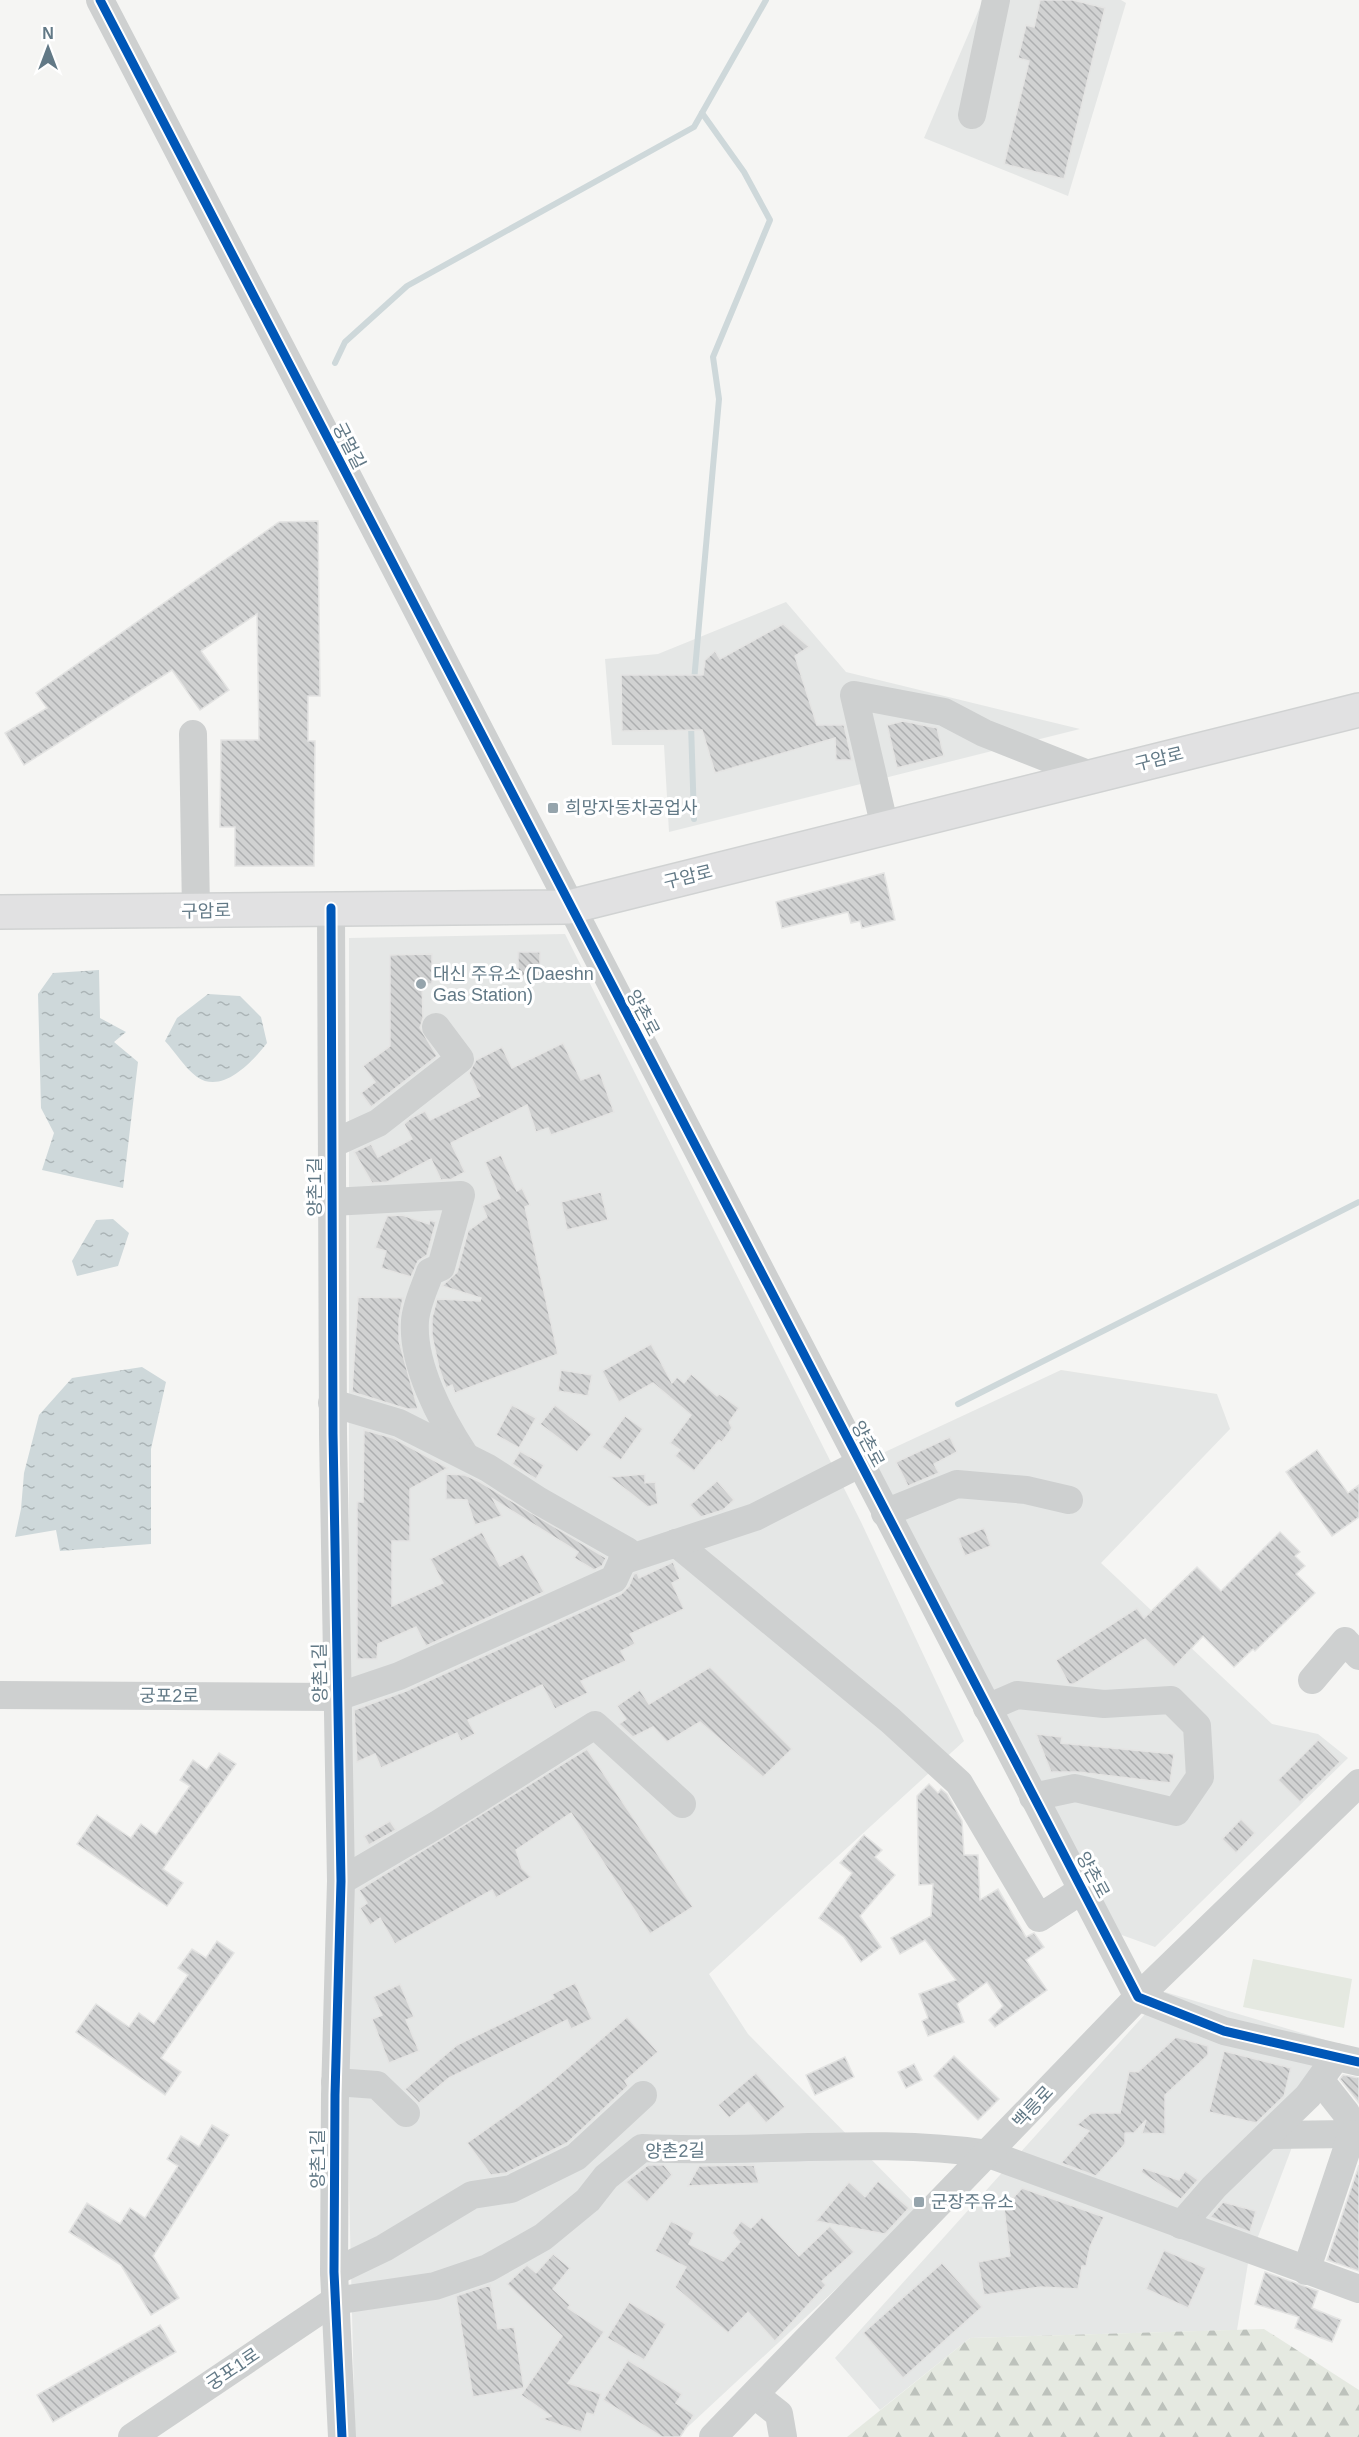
<svg xmlns="http://www.w3.org/2000/svg" width="1359" height="2437" font-family="Arial,'Noto Sans KR',sans-serif">
<style>
.built{fill:#e5e7e6}
.forest{fill:url(#forest-firs)}
.pitch{fill:#e5e9e1}
.water{fill:url(#water-ripples)}
.lines{fill:none;stroke-linecap:round;stroke-linejoin:round}
.stream{stroke:#ced8da;stroke-width:6}
.building{fill:url(#building-back-hatch);stroke:#e4e4e3;stroke-width:1.5}
.major-casing{stroke:#d0d2d2;stroke-width:36}
.minor{stroke:#ced0d0;stroke-width:28}
.major{stroke:#e1e1e2;stroke-width:33}
.cycleway-casing{stroke:#fff;stroke-width:13}
.cycleway{stroke:#0057b8;stroke-width:9}
.poi-dot{fill:#95a4ac;stroke:#fff;stroke-width:2}
.labels{text-anchor:middle;stroke-width:6;stroke-linejoin:round;paint-order:stroke}
.street-label{font-size:18px;fill:#627986;stroke:#fff}
.poi-label{font-size:18px;fill:#627986;stroke:#fff;text-anchor:start}
</style>
<defs>
<pattern id="forest-firs" width="22" height="20" patternUnits="userSpaceOnUse" patternTransform="scale(1.5)"><rect width="22" height="20" fill="#e5e9e1"/><path d="M5 1l3.5 6h-7zM16 11l3.5 6h-7z" fill="#bdc2bc"/></pattern>
<pattern id="water-ripples" width="26" height="14" patternUnits="userSpaceOnUse" patternTransform="scale(1.5)"><rect width="26" height="14" fill="#ced8da"/><path d="M2 4q2-2 4 0t4 0M15 11q2-2 4 0t4 0" fill="none" stroke="#abb4b6"/></pattern>
<pattern id="building-back-hatch" width="6" height="6" patternUnits="userSpaceOnUse" patternTransform="scale(1.5)"><rect width="6" height="6" fill="#d1d2d2"/><path d="M-1 5l2 2M0 0l6 6M5-1l2 2" fill="none" stroke="#adafb0"/></pattern>
</defs>
<rect width="100%" height="100%" fill="#f5f5f3"/>
<g class="built">
<path d="M983 0H1121L1126 3 1068 196 924 138Z"/>
<path d="M786 602 846 672 1080 729 669 832 664 745H612L605 659 658 654Z"/>
<path d="M565 934 861 1522 964 1741 709 1974 748 2034 921 2210 677 2437H355L349 2188V938Z"/>
<path d="M1061 1370 1217 1394 1230 1429 1101 1563 1272 1724 1318 1734 1348 1758 1155 1947 1119 1934 872 1458Z"/>
<path d="M1165 1992 1332 2042 1248 2263 1237 2330 970 2338 880 2410 835 2358Z"/>
</g>
<path class="forest" d="M1264 2329 1359 2390V2437H847L970 2338Z"/>
<path class="pitch" d="M1253 1959 1352 1979 1344 2028 1243 2007Z"/>
<g class="water">
<path d="M99 970 100 1018 126 1032 114 1042 138 1062 123 1188 42 1170 54 1133 41 1108 38 994 53 973Z"/>
<path d="M208 994 240 996 261 1017 267 1043C253 1061 223 1095 197 1077 185 1068 175 1052 165 1041L177 1018Z"/>
<path d="M113 1219 129 1233 118 1266 77 1276 72 1261 96 1220Z"/>
<path d="M142 1367 166 1382 151 1449V1544L60 1551 56 1530 15 1537 21 1509 24 1473 39 1415 72 1378Z"/>
</g>
<g class="lines">
<g class="stream">
<path d="M335 363 345 342 407 286 694 127 766 0"/>
<path d="M694 681 719 399 713 357 770 220 744 172 702 113"/>
<path d="M691 724 694 819"/>
<path d="M958 1404 1359 1202"/>
</g>
</g>
<g class="building">
<path d="M1040 0H1073L1105 8 1064 179 1004 164 1029 61 1018 58 1026 25 1034 27Z"/>
<path d="M318 521 320 696H308V741H315L314 866H235V827H220L221 740H259L257 614 201 651 229 690 200 710 172 670 24 765 5 733 47 708 36 693 279 522Z"/>
<path d="M783 624 809 647 795 656 817 725H844L852 760H836L835 738 715 773 702 730 622 731 621 675H703L705 660 715 651 720 659Z"/>
<path d="M903 721 937 728 944 756 897 768 887 725Z"/>
<path d="M884 873 895 920 862 928 860 921 851 923 848 912 782 928 776 902Z"/>
<rect x="518" y="952" width="22" height="24"/>
<path d="M432 954V984H422L423 1018 420 1028 437 1056 371 1107 361 1093 375 1082 363 1066 390 1046V955Z"/>
<path d="M563 1043 581 1080 600 1073 614 1112 551 1135 548 1128 536 1132 527 1105 451 1143 465 1172 452 1179 441 1180 431 1159 387 1182 372 1183 354 1152 371 1144 378 1157 412 1139 404 1124 411 1118 425 1111 430 1120 480 1096 469 1073 476 1060 502 1047 512 1068Z"/>
<path d="M501 1155 517 1191 522 1188 530 1205 525 1207 558 1354 455 1393 452 1385 446 1388 439 1368 432 1336V1318L437 1299 480 1301 481 1298 442 1286 457 1272 468 1231 487 1217 482 1206 500 1198 485 1162Z"/>
<path d="M601 1192 608 1220 567 1230 561 1202Z"/>
<path d="M402 1215 429 1224 430 1220 436 1222 427 1255 418 1261 411 1277 381 1268 386 1251 375 1248 387 1216Z"/>
<path d="M358 1297 403 1298 399 1319V1341L418 1409H407L352 1392Z"/>
<path d="M651 1344 672 1383 677 1377 684 1383 691 1374 717 1396 719 1394 739 1408 729 1422 732 1428 722 1442 719 1440 694 1471 675 1456 680 1450 670 1443 691 1415 653 1383 619 1402 602 1371Z"/>
<path d="M561 1370 592 1375 588 1396 558 1391Z"/>
<path d="M512 1405 536 1418 519 1448 496 1435Z"/>
<path d="M555 1405 592 1434 577 1452 540 1424Z"/>
<path d="M625 1416 643 1429 621 1460 602 1447Z"/>
<path d="M364 1430 393 1438 448 1468 410 1489V1541H392V1606L443 1583 430 1559 482 1532 500 1566 523 1554 544 1592 426 1646 416 1627 378 1644 377 1659H357V1502H363Z"/>
<path d="M950 1437 957 1452 934 1464 939 1473 908 1486 896 1462Z"/>
<path d="M1317 1450 1348 1493 1359 1485V1517L1332 1536 1286 1472Z"/>
<path d="M520 1451 544 1465 536 1479 512 1464Z"/>
<path d="M446 1474 465 1475 480 1482 606 1558 602 1566 594 1570 574 1558 578 1552 493 1499 502 1516 475 1525 467 1500 446 1499Z"/>
<path d="M645 1474V1483L655 1482 658 1504 648 1507 610 1477Z"/>
<path d="M717 1481 734 1500 723 1510 701 1517 690 1505Z"/>
<path d="M984 1528 991 1546 965 1556 958 1538Z"/>
<path d="M1280 1532 1300 1552 1295 1556 1305 1566 1296 1574 1315 1593 1255 1651 1253 1649 1234 1667 1203 1636 1174 1667 1145 1639 1074 1684H1069L1056 1660 1137 1608 1144 1618 1197 1567 1221 1591Z"/>
<path d="M673 1562 680 1579 672 1583 684 1609 630 1634 635 1644 621 1651 626 1661 581 1681 588 1693 555 1709 542 1685 468 1720 475 1734 461 1741 457 1733 381 1768 375 1754 357 1762 354 1710 406 1691 621 1594 629 1586 634 1574 637 1573 639 1578Z"/>
<path d="M710 1667 792 1749 763 1777 700 1722 667 1742 653 1727 633 1737 619 1724 626 1719 617 1706 640 1690 649 1704Z"/>
<path d="M1036 1734 1062 1737 1061 1743 1174 1754 1170 1783 1078 1772H1051Z"/>
<path d="M1318 1740 1340 1762 1300 1802 1278 1780Z"/>
<path d="M587 1749 693 1907 650 1934 571 1813 516 1850 522 1868 531 1877 496 1898 492 1890 395 1944 380 1918 370 1925 360 1908 367 1903 359 1890Z"/>
<path d="M219 1753 236 1764 163 1869 183 1883 167 1906 77 1844 97 1815 131 1838 141 1824 156 1835 190 1786 180 1780 193 1760 207 1770Z"/>
<path d="M929 1784 938 1793 941 1789 947 1794 962 1821 964 1855H978L980 1900 998 1889 1026 1937 1034 1933 1044 1947 1026 1960 1047 1990 995 2027 989 2020 1003 2006 987 1982 957 2004 964 2022 928 2036 922 2021 928 2018 919 1994 956 1980 925 1940 900 1954 891 1938 931 1916 933 1884 919 1885 917 1796Z"/>
<path d="M1241 1819 1255 1833 1236 1853 1222 1839Z"/>
<path d="M390 1821 396 1830 369 1845 364 1836Z"/>
<path d="M864 1835 882 1850 875 1857 895 1875 860 1916 881 1947 861 1962 844 1937 819 1918 852 1873 840 1863Z"/>
<path d="M217 1941 234 1953 161 2058 181 2072 165 2095 76 2032 96 2004 129 2027 139 2013 154 2024 188 1975 178 1968 192 1949 206 1958Z"/>
<path d="M575 1983 592 2019 571 2029 567 2020 449 2078 419 2103 405 2089 457 2045 554 1998 552 1994Z"/>
<path d="M400 1984 414 2017 406 2020 419 2051 389 2063 372 2019 382 2015 373 1997Z"/>
<path d="M627 2017 658 2052 625 2081 628 2086 567 2143 506 2173 491 2175 467 2143 544 2088Z"/>
<path d="M1176 2037 1208 2046V2055L1165 2095V2134L1142 2133 1146 2120 1134 2133H1125V2144L1096 2176 1061 2163 1089 2131 1077 2125 1091 2113H1120L1129 2071 1138 2072Z"/>
<path d="M1224 2051 1291 2068 1284 2096 1256 2123 1209 2112Z"/>
<path d="M954 2056 999 2099 978 2120 934 2076Z"/>
<path d="M845 2057 854 2077 815 2095 806 2075Z"/>
<path d="M914 2064 922 2080 906 2088 898 2072Z"/>
<path d="M756 2073 785 2107 766 2123 748 2102 729 2118 718 2105Z"/>
<path d="M1343 2075 1359 2078V2103L1340 2079Z"/>
<path d="M212 2125 229 2135 153 2256 179 2298 151 2315 121 2265 69 2232 87 2203 120 2224 130 2208 145 2218 178 2166 167 2159 181 2136 199 2147Z"/>
<path d="M648 2165H664L672 2175 647 2202 626 2182Z"/>
<path d="M754 2165 759 2183 688 2186 699 2166Z"/>
<path d="M1359 2165V2271L1327 2260Z"/>
<path d="M1143 2168 1179 2180 1185 2171 1198 2180 1181 2199 1141 2172Z"/>
<path d="M878 2181 909 2208 885 2234 816 2221 849 2182 865 2197Z"/>
<path d="M1022 2188 1104 2217 1090 2247 1086 2266H1082L1078 2289 1041 2287 984 2295 978 2262 1010 2256 1004 2208Z"/>
<path d="M1223 2202 1256 2211 1250 2232 1210 2217Z"/>
<path d="M762 2217 799 2256 830 2226 854 2252 822 2281 826 2285 775 2341 748 2312 728 2333 675 2287 686 2267 655 2251 671 2221 694 2233 689 2244 723 2261 740 2242 732 2233 741 2221 751 2228Z"/>
<path d="M1164 2250 1206 2268 1188 2308 1146 2289Z"/>
<path d="M553 2254 570 2268 553 2289 570 2305 568 2308 604 2332 568 2383 601 2394 594 2415 587 2413 581 2432 542 2419 551 2416 521 2395 562 2336 507 2284 527 2265 536 2273Z"/>
<path d="M942 2263 982 2307 903 2378 863 2333Z"/>
<path d="M1265 2272 1318 2291 1312 2308 1341 2320 1332 2342 1295 2328 1299 2317 1255 2304Z"/>
<path d="M490 2285 498 2329 514 2327 524 2388 473 2397 456 2296Z"/>
<path d="M629 2302 666 2324 644 2360 607 2338Z"/>
<path d="M160 2325 176 2352 53 2422 37 2395Z"/>
<path d="M628 2360 682 2394 676 2403 694 2415 680 2437H662L603 2400Z"/>
</g>
<g class="lines">
<defs>
<path id="major" d="M0 912 569 907 1359 710"/>
</defs>
<use href="#major" class="major-casing"/>
<g class="minor">
<path d="M100 0 1138 1997 1224 2031 1359 2062"/>
<path d="M972 115 996 0"/>
<path d="M193 734 196 911"/>
<path d="M885 828 854 695 944 712 984 733 1093 776"/>
<path d="M331 908 333 1434 341 1881 335 2095 334 2272 342 2437"/>
<path d="M332 1144 378 1123 460 1059 436 1027"/>
<path d="M332 1202 461 1195 441 1267 430 1272C425 1287 416 1305 415 1321 412 1365 441 1419 464 1454"/>
<path d="M885 1513 957 1484 1026 1490 1069 1500"/>
<path d="M676 1543 890 1720 959 1783 1039 1918 1082 1890"/>
<path d="M622 1561 755 1517 859 1464"/>
<path d="M1312 1680 1345 1641 1359 1656"/>
<path d="M0 1695 337 1697 399 1676 614 1579 627 1551 539 1501 488 1468 399 1423 332 1403"/>
<path d="M987 1708 1017 1695 1104 1704 1171 1700 1197 1726 1200 1777 1176 1812 1075 1788 1033 1797"/>
<path d="M341 1881 438 1824 595 1725 682 1804"/>
<path d="M335 2082 377 2085 406 2113"/>
<path d="M1268 2135 1352 2134 1346 2113 1320 2080"/>
<path d="M1181 2225 1214 2187 1308 2096 1336 2057"/>
<path d="M1306 2271 1352 2134 1359 2139"/>
<path d="M334 2272 384 2248 472 2195 511 2189 576 2157 643 2095"/>
<path d="M755 2395 779 2414 783 2437"/>
<path d="M132 2437 334 2301 435 2286 488 2268 543 2237 588 2200 606 2177 642 2148C757 2154 875 2137 989 2154L1359 2289"/>
<path d="M713 2437 1138 1997 1359 1783"/>
</g>
<use href="#major" class="major"/>
<defs>
<g id="cycleway">
<path d="M100 0 1138 1997 1224 2031 1359 2062"/>
<path d="M331 908 333 1434 341 1881 335 2095 334 2272 342 2437"/>
</g>
</defs>
<use href="#cycleway" class="cycleway-casing"/>
<use href="#cycleway" class="cycleway"/>
</g>
<g class="poi-dot">
<rect x="547" y="802" width="12" height="12" rx="3"/>
<circle cx="421" cy="984" r="6"/>
<rect x="913" y="2196" width="12" height="12" rx="3"/>
</g>
<g class="labels">
<g class="street-label">
<text transform="translate(349 446) rotate(63)" y="6">궁멀길</text>
<text transform="translate(1159 759) rotate(-14)" y="6">구암로</text>
<text transform="translate(688 877) rotate(-14)" y="6">구암로</text>
<text transform="translate(206 911) rotate(-1)" y="6">구암로</text>
<text transform="translate(643 1013) rotate(62)" y="6">양촌로</text>
<text transform="translate(315 1187) rotate(-90)" y="6">양촌1길</text>
<text transform="translate(868 1444) rotate(62)" y="6">양촌로</text>
<text transform="translate(320 1673) rotate(-91)" y="6">양촌1길</text>
<text x="169" y="1702">궁포2로</text>
<text transform="translate(1093 1875) rotate(62)" y="6">양촌로</text>
<text transform="translate(1033 2107) rotate(-47)" y="6">백릉로</text>
<text transform="translate(675 2151) rotate(-1)" y="6">양촌2길</text>
<text transform="translate(318 2159) rotate(-90)" y="6">양촌1길</text>
<text transform="translate(233 2369) rotate(-34)" y="6">궁포1로</text>
</g>
<g class="poi-label">
<text x="565" y="814">희망자동차공업사</text>
<text x="433" y="980">대신 주유소 (Daeshn<tspan x="433" dy="21">Gas Station)</tspan></text>
<text x="931" y="2208">군장주유소</text>
</g>
</g>
<g transform="translate(48 48)" stroke="#ffffff" stroke-width="4.5" paint-order="stroke">
<path d="M0-4.5L10 22L0 15L-10 22Z" fill="#627986"/>
<text y="-9" font-size="16" font-weight="bold" text-anchor="middle" fill="#627986">N</text>
</g>
</svg>
